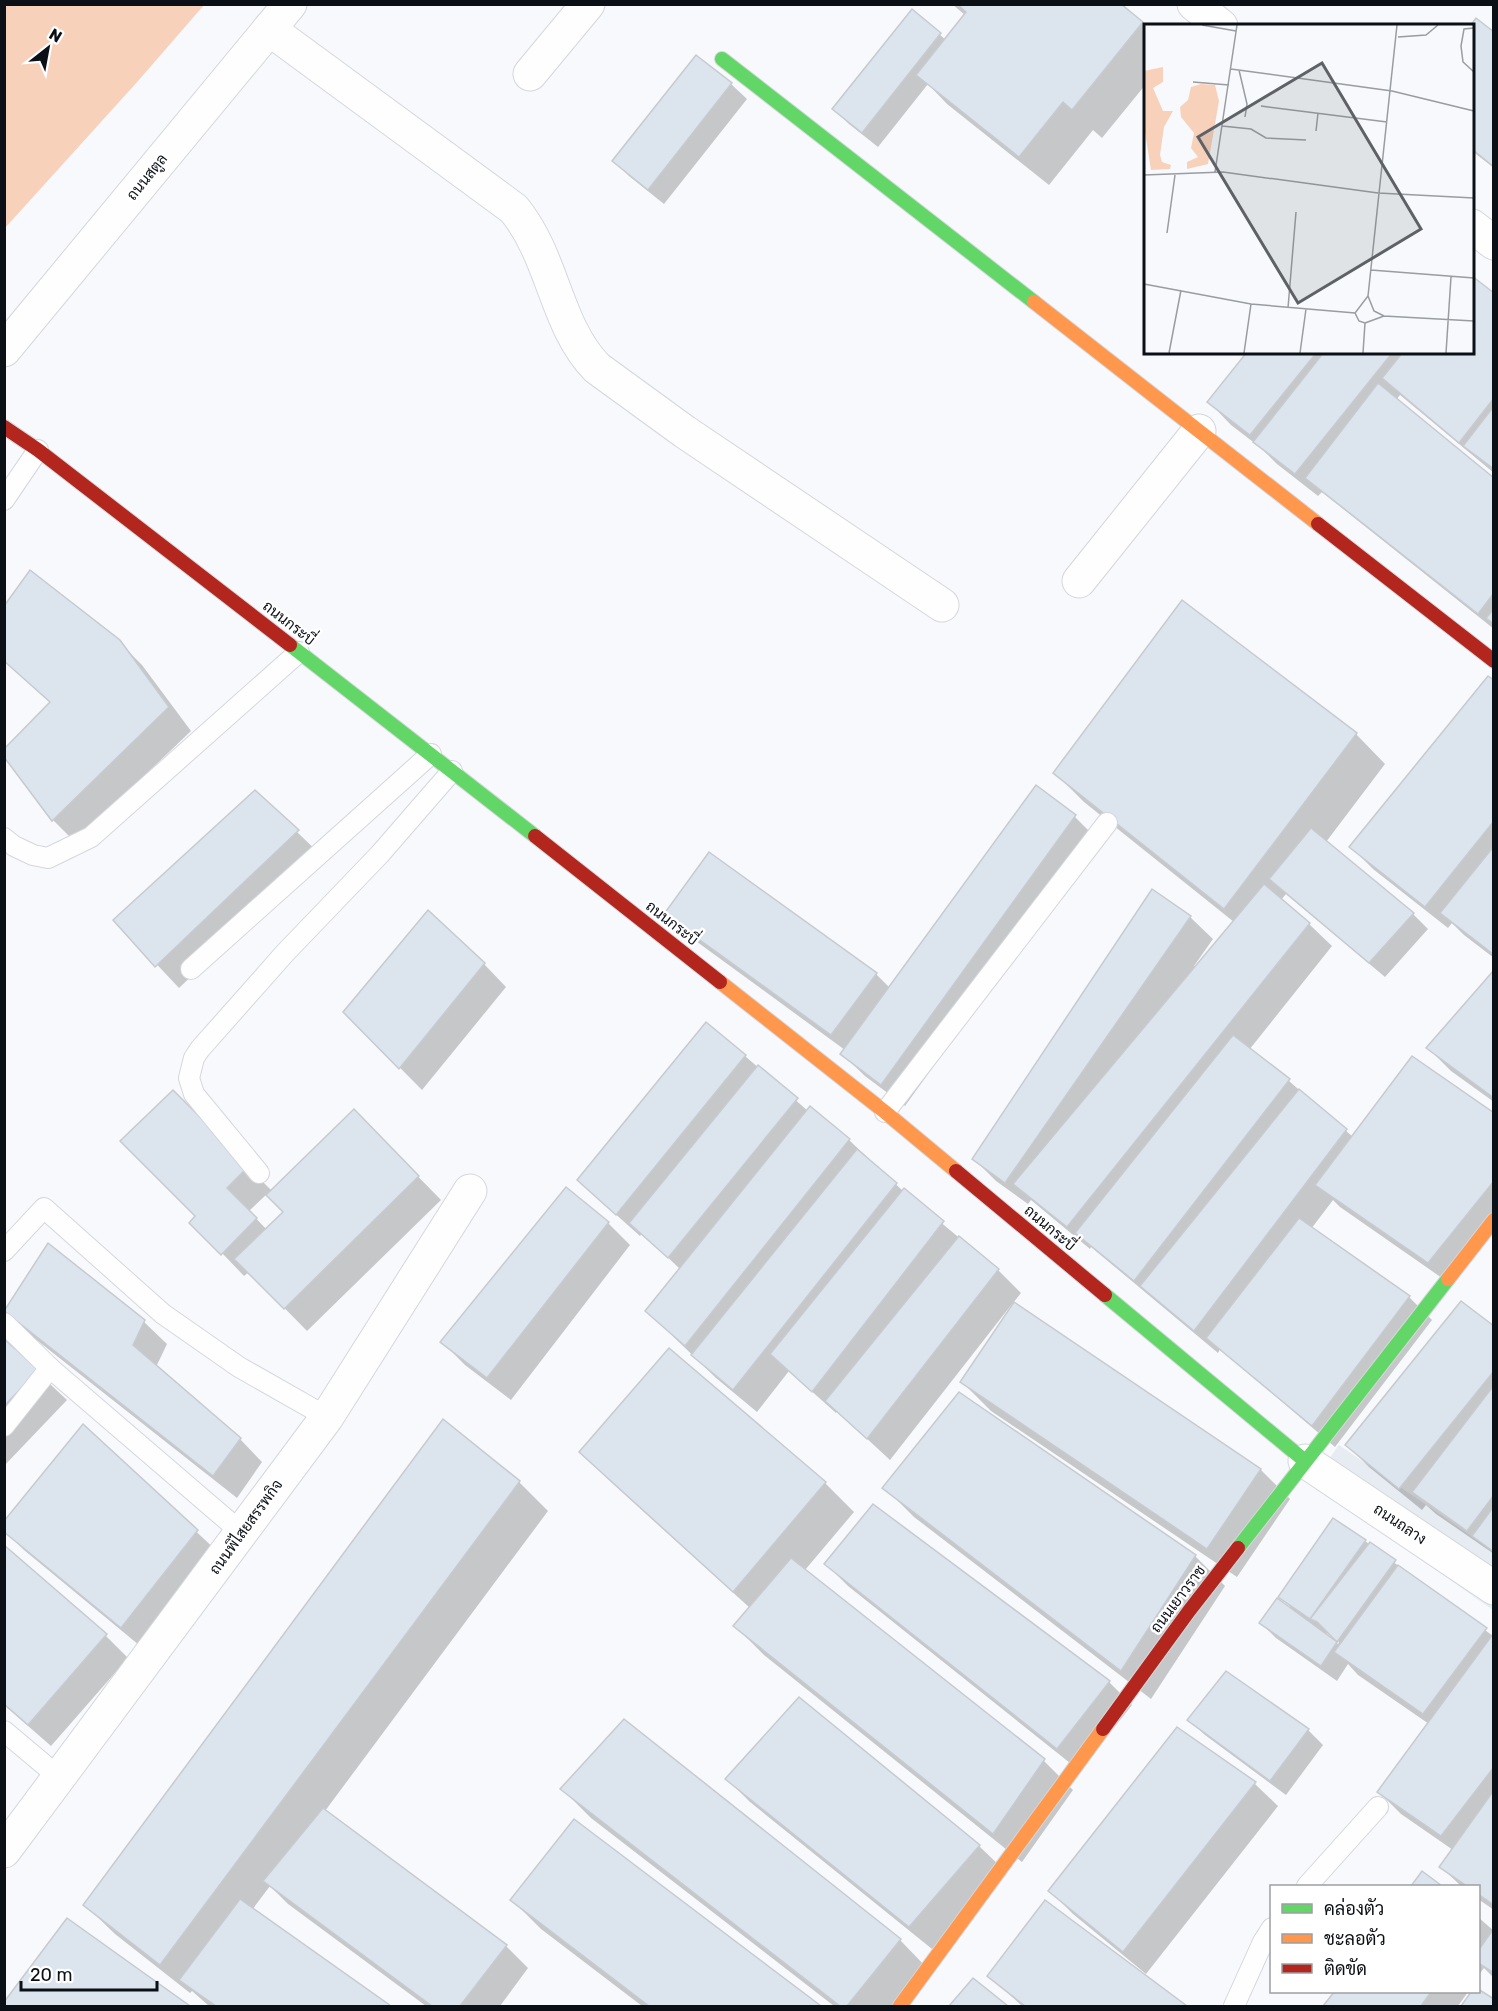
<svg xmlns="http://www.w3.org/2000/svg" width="1498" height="2011" font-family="Rubik,Sarabun,sans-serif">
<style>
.built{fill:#e6ecf2}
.forest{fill:#f8d1bb}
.shadow{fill:#0003;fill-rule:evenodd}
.building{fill:#dce4ee;stroke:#c7cacf;stroke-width:1.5}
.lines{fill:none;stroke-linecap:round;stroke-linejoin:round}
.lane-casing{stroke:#d4d7dc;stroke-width:22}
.street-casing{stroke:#d4d7dc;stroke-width:35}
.fast-casing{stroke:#d4d7dc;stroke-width:16}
.slow-casing{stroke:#d4d7dc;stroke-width:16}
.jam-casing{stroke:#d4d7dc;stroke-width:16}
.lane{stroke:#fefeff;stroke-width:20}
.street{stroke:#fefeff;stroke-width:33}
.fast{stroke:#63d668;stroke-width:14}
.slow{stroke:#ff974d;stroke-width:14}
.jam{stroke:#b3261e;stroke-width:14}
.labels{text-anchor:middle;stroke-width:5;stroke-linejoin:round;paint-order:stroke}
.street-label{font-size:15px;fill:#0b1016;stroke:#fff}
.inset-road{fill:none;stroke:#999ca0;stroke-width:1.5}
.view{fill:#5e6266;fill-opacity:0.15;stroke:#5e6266;stroke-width:3}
.inset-edge{fill:none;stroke:#0b1016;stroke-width:3}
</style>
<rect width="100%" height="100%" fill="#f7f9fc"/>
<path class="built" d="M1339 1445 1493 1551V1610L1312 1483Z"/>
<path class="forest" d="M5 4 204 5 138 81 5 228Z"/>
<g class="shadow">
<path d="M952 4H1119L1146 27V84L1102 138 1093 130 1049 185 947 104 928 84 878 147 849 124 834 109 912 11 946 40 965 15Z"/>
<path d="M1472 26 1494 34V168L1472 151Z"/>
<path d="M731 84 747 99 664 204 629 176 614 161Z"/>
<path d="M1494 295V473L1400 395 1396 400 1494 480V629L1322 492 1318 496 1277 464 1261 448 1231 425 1209 402 1249 352H1472Z"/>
<path d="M1182 602 1356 734 1385 764 1326 842 1413 914 1428 929 1385 977 1286 894 1281 900 1309 924 1332 946 1249 1050 1289 1081 1353 1137 1494 1114V1232L1452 1285 1340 1207 1333 1200 1311 1229 1409 1297 1432 1320 1335 1447 1220 1349 1218 1353 1091 1247 1090 1249 1031 1200 1028 1204 996 1181 974 1159 1190 917 1213 939 1194 966 1196 968 1234 922 1084 802 1055 773Z"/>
<path d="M119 642 142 665 191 731 75 842 53 820 51 703 4 661Z"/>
<path d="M1494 682V958L1464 935 1452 923 1448 928 1373 869 1351 847Z"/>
<path d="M255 792 320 854 179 988 115 920Z"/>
<path d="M1075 817 1097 839 905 1106 865 1076 842 1054 845 1050 689 936 666 914 876 974 890 988Z"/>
<path d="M484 964 506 987 422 1090 345 1012Z"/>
<path d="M1494 972V1102L1451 1071 1428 1048Z"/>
<path d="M745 1056 808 1111 849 1140 903 1191 998 1270 1021 1293 1013 1303 1261 1470 1290 1499 1237 1577 991 1411 962 1382 1014 1305 1012 1304 890 1460 837 1411 836 1413 789 1371 757 1412 716 1378 647 1311 680 1269 642 1233 640 1236 602 1202Z"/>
<path d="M173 1092 272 1191 354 1111 441 1200 307 1331 249 1272 244 1276 222 1253 197 1216ZM267 1194 285 1212 267 1230 249 1211Z"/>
<path d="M608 1223 630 1245 511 1400 465 1365 442 1342Z"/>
<path d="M6 1311 144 1322 167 1344 156 1367 240 1439 262 1462 237 1498 29 1334Z"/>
<path d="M1494 1328V1554L1436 1514 1426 1505 1422 1510 1369 1467 1347 1445Z"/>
<path d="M4 1341 67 1400 4 1466Z"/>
<path d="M959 1394 1195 1556 1225 1586 1151 1699 914 1517 885 1488Z"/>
<path d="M84 1426 220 1554 145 1650 24 1550 4 1530Z"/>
<path d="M581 1452 825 1483 854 1512 805 1570 1044 1761 1073 1790 1022 1862 764 1655 735 1626 750 1608 610 1481Z"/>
<path d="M519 1482 548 1511 325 1811 506 1946 528 1968 500 2006H426L288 1904 270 1886 252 1910 388 2006H209L192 1991 190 1993 115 1934 85 1905Z"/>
<path d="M873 1506 1109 1682 1132 1705 1080 1771 848 1586 826 1564Z"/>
<path d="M1365 1541 1493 1636 1494 1910 1478 1899V1886H1461L1441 1867 1453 1850 1401 1814 1379 1792 1429 1724 1358 1675 1348 1664 1337 1681 1276 1638 1261 1623 1293 1612 1294 1611 1280 1596ZM1327 1633 1339 1642 1338 1644 1325 1635Z"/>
<path d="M4 1547 106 1636 128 1658 51 1746 4 1705Z"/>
<path d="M1189 1720 1308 1730 1323 1745 1286 1795 1205 1735Z"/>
<path d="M624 1721 900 1940 929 1970 899 2006H834L591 1818 562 1789Z"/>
<path d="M1177 1729 1255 1784 1278 1806 1146 1974 1073 1914 1050 1891Z"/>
<path d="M727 1779 979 1846 1002 1868 932 1949 750 1802Z"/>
<path d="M574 1821 819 2006H642L541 1929 512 1900Z"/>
<path d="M1046 1903 1185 2006H1022L989 1976Z"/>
<path d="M1478 1917 1494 1931V1978L1484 1968 1478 1976Z"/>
<path d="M67 1920 188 2006H4Z"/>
<path d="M973 1980 1006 2006H951Z"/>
<path d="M1336 1992H1468L1458 2006H1325Z"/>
</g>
<g class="building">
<path d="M957 4H1121L1143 22 1072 110 1063 102 1019 157 916 75 966 12Z"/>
<path d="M912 9 941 33 862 133 832 109Z"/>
<path d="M1476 18 1494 32V167L1472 149V26H1470Z"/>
<path d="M696 55 732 83 648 190 612 161Z"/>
<path d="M1472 276 1494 293V398L1459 443 1382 378 1403 352H1472Z"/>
<path d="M1247 352H1317L1250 435 1207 402Z"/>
<path d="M1324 352H1393L1295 474 1253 442Z"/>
<path d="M1378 383 1494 478V593L1478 614 1305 478Z"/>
<path d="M1494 406V469L1463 446Z"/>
<path d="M30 570 120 640 169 707 52 821 4 757V749L50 702 4 661V606Z"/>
<path d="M1182 600 1357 733 1224 909 1053 773Z"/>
<path d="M1494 609V624L1486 618Z"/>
<path d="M1488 676 1494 680V821L1425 907 1349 847Z"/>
<path d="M1036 785 1076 815 881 1085 840 1054Z"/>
<path d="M255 790 299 830 155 967 113 920Z"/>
<path d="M1311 828 1414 913 1369 963 1269 879Z"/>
<path d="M1494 846V954H1493L1440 913Z"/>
<path d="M709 852 877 973 831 1035 664 914Z"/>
<path d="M1264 884 1310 923 1067 1227 1013 1184Z"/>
<path d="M1152 889 1191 916 1005 1183 972 1159Z"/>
<path d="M428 910 485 963 399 1069 343 1012Z"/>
<path d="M1494 970V1098L1426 1048Z"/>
<path d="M706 1022 746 1055 616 1215 577 1180Z"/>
<path d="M1233 1035 1290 1079 1134 1281 1075 1233Z"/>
<path d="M1412 1056 1494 1113V1181L1428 1263 1315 1185Z"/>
<path d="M758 1065 798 1098 668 1258 629 1223Z"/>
<path d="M1299 1089 1347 1129 1194 1331 1140 1286Z"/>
<path d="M173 1090 249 1166 227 1188 257 1218 221 1255 189 1223 195 1216 120 1141Z"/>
<path d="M810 1106 850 1139 685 1346 645 1311Z"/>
<path d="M354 1109 419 1176 284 1309 234 1259 283 1212 266 1195Z"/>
<path d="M857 1149 897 1183 733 1390 691 1355Z"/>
<path d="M566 1187 609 1222 487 1378 440 1342Z"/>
<path d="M904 1188 944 1221 812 1392 770 1354Z"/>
<path d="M1299 1218 1410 1296 1312 1426 1206 1338Z"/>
<path d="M959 1236 999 1269 867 1439 825 1401Z"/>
<path d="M48 1243 145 1320 133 1345 241 1438 213 1476 4 1311Z"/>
<path d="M1461 1301 1494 1326V1371L1399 1489 1345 1445Z"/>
<path d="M1014 1302 1261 1469 1207 1549 960 1382Z"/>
<path d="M4 1339 39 1370 4 1406Z"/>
<path d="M669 1348 826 1482 733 1592 579 1452Z"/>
<path d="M1494 1385V1495L1467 1531 1412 1492Z"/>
<path d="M959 1392 1196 1555 1121 1671 882 1488Z"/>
<path d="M443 1419 520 1481 160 1965 83 1905Z"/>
<path d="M83 1424 198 1530 121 1628 4 1532V1521Z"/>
<path d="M873 1504 1110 1681 1057 1749 824 1564Z"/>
<path d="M1494 1506V1552L1472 1536Z"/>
<path d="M1333 1518 1366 1540 1310 1619 1278 1597Z"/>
<path d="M1370 1542 1396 1560 1337 1642 1317 1622 1310 1619Z"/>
<path d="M4 1545 107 1634 28 1725 4 1704Z"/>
<path d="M791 1558 1045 1759 993 1834 733 1626Z"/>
<path d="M1398 1565 1487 1628 1423 1714 1334 1652Z"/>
<path d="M1277 1598 1337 1642 1321 1666 1259 1623Z"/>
<path d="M1493 1634 1494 1767 1441 1836 1377 1792Z"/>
<path d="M1226 1671 1309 1729 1270 1781 1187 1720Z"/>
<path d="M799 1697 980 1845 909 1927 725 1779Z"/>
<path d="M624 1719 901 1939 847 2006H840L560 1789Z"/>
<path d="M1177 1727 1256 1782 1123 1952 1048 1891Z"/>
<path d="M1494 1790V1905L1478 1894V1886H1467L1439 1867Z"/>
<path d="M323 1808 507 1945 460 2006H432L263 1881Z"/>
<path d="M574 1819 821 2006H649L510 1900Z"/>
<path d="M1422 1871 1442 1886H1411Z"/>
<path d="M240 1899 391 2006H216L179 1980Z"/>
<path d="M1045 1900 1187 2006H1025L987 1976Z"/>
<path d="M67 1918 190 2006H4V2002Z"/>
<path d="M1494 1928V1973L1478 1963V1951Z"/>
<path d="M973 1978 1008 2006H949Z"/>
<path d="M1478 1989 1494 1999V2006H1461L1471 1992H1478Z"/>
<path d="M1334 1992H1431L1421 2006H1323Z"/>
</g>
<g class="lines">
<defs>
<g id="lane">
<path d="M4 500 38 450"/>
<path d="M4 838 14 846 33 855 48 858 91 837 299 652"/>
<path d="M191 969 431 754"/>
<path d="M885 1112 1107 823"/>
<path d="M259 1173 194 1094 189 1078 194 1058 200 1049 285 953 380 854 452 771"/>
<path d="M4 1251 44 1208 163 1314 239 1367 327 1417"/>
<path d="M4 1323 50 1368"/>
<path d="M4 1426 50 1368 241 1532"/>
<path d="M4 1731 60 1778"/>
<path d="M1307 1886 1378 1807"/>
<path d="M1234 2006 1263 1942 1272 1928"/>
</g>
<g id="street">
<path d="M1194 4 1221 26"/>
<path d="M269 29 514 209C554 258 555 325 597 368L685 432 942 605"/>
<path d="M530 74 588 4"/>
<path d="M1472 226 1494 243"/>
<path d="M4 350 290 4"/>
<path d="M1079 581 1199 431"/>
<path d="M1305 1461 1494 1588"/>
<path d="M4 1851 327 1417 470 1191"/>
</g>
<g id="fast">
<path d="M722 59 1034 302"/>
<path d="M290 645 535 836"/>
<path d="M1105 1295 1305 1461"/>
<path d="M1238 1548 1448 1279"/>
</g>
<g id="slow">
<path d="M1034 302 1318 524"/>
<path d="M720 982 885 1112 956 1171"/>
<path d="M1448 1279 1494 1220"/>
<path d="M900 2006 1103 1729"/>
</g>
<g id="jam">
<path d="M4 427 38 450 290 645"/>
<path d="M1318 524 1494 661"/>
<path d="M535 836 720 982"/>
<path d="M956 1171 1105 1295"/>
<path d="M1103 1729 1189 1611 1238 1548"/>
</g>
</defs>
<use href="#lane" class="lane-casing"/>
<use href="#street" class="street-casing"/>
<use href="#fast" class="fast-casing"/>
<use href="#slow" class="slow-casing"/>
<use href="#jam" class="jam-casing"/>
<use href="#lane" class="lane"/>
<use href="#street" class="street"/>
<use href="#fast" class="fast"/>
<use href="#slow" class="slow"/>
<use href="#jam" class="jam"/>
</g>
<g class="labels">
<g class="street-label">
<text transform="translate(147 177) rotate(-51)" y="5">ถนนสตูล</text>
<text transform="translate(289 623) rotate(38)" y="5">ถนนกระบี่</text>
<text transform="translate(672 923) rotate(38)" y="5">ถนนกระบี่</text>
<text transform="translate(1050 1228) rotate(40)" y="5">ถนนกระบี่</text>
<text transform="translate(1400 1524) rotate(34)" y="5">ถนนถลาง</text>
<text transform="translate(246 1527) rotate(-54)" y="5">ถนนพิไสยสรรพกิจ</text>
<text transform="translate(1178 1599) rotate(-53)" y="5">ถนนเยาวราช</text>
</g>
</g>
<g transform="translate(1144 24)">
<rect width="330" height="330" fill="#f7f9fc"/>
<path d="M19 43V58L9 64 19 87H29L20 103 16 131 18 138 27 141 26 145 7 146 0 102V47ZM57 60 71 61 75 77 64 140 43 145V138L54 133 47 124 50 109 37 93 36 83 44 76 47 63Z" fill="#f8d1bb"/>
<path class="inset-road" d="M58 1 92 7M330 4 320 5 317 22 319 38 330 48M254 13 282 11 294 1M87 45 248 67 330 87M95 46 103 80 101 93M49 58 85 61M117 82 243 98M78 102 107 105 122 114 162 116M172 107 174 89M71 148 93 1M0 151 79 148 234 169 330 174M23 209 31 151M227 246 330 254M0 260 107 280 211 289M224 272 230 287 240 292M144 284 152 188M221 299 240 292 330 297M25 329 37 266M100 329 107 280M156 329 162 285M219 329 221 299 215 297 211 289 224 272 253 1M302 329 307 253"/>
<path class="view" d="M178 39 277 205 154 279 54 113Z"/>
<rect width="330" height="330" class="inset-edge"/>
</g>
<rect width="1498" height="2011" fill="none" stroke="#0b1016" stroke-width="12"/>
<rect x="1270" y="1885" width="210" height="108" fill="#ffffff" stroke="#9d9fa2" stroke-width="1.5"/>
<rect x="1282" y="1904" width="30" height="9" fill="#63d668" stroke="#9d9fa2" stroke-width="1.5"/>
<text x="1324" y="1915" font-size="18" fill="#0b1016">คล่องตัว</text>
<rect x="1282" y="1934" width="30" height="9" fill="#ff974d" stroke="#9d9fa2" stroke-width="1.5"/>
<text x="1324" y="1945" font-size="18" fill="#0b1016">ชะลอตัว</text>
<rect x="1282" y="1964" width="30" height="9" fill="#b3261e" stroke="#9d9fa2" stroke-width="1.5"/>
<text x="1324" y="1975" font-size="18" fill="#0b1016">ติดขัด</text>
<g transform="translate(48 48) rotate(31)" stroke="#ffffff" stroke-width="4.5" paint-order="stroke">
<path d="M0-4.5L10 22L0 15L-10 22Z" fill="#0b1016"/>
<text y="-9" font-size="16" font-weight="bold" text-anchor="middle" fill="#0b1016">N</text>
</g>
<path d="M21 1981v9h136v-9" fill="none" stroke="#0b1016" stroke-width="3"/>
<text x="30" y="1981" font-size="18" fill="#0b1016" stroke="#ffffff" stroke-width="4.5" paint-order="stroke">20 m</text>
</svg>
